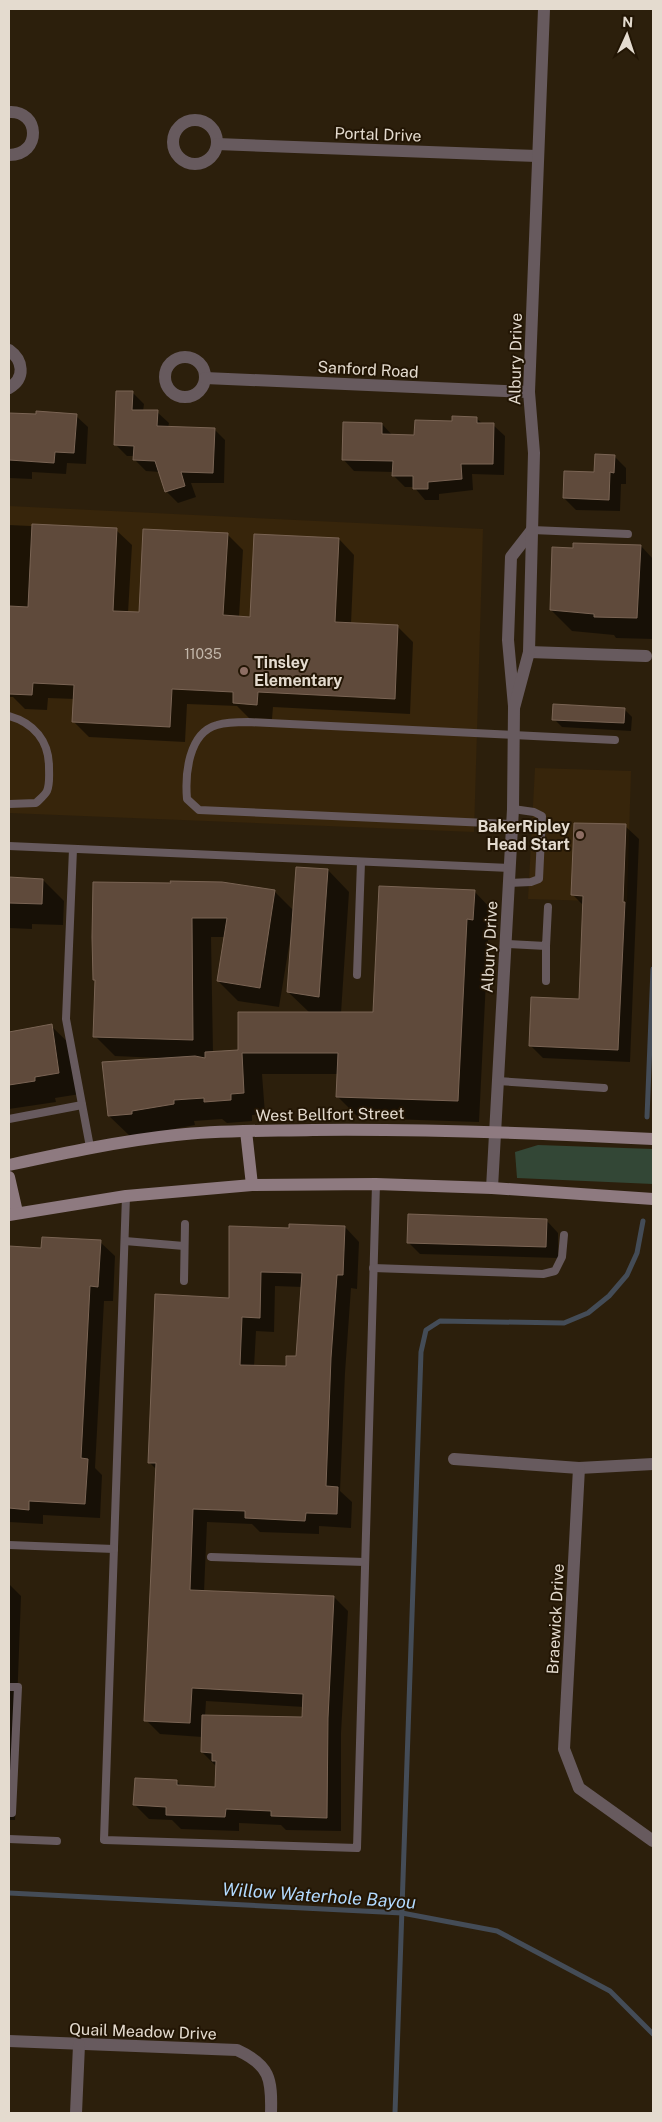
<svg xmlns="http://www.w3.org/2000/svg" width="662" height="2122" font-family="'Public Sans',sans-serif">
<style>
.built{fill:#37250b}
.green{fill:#334736}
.shadow{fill:#0007;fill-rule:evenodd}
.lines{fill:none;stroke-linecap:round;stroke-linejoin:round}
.stream{stroke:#444c57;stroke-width:5}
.building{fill:#5f4a3b;stroke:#7a6454;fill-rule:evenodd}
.service{stroke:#675a5e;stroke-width:8}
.minor{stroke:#675a5e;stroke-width:12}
.tertiary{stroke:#675a5e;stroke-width:12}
.secondary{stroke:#8e7a80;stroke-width:12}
.education-dot{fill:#8d6e63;stroke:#221504;stroke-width:2}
.labels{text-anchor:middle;stroke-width:4;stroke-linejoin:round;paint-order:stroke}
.number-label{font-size:14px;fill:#c3b7aa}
.street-label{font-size:16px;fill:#e4dbcf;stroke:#221504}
.poi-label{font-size:16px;font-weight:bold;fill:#e4dbcf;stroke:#221504;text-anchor:start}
.water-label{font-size:18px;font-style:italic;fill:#b2daff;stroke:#221504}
</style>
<rect width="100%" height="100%" fill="#2c1f0c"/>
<g class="built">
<path d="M9 506 483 529 474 832 9 813Z"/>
<path d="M535 768 631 771 627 902 528 899Z"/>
</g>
<path class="green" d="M538 1145 653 1149V1184L517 1178 515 1152Z"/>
<g class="shadow">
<path d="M132 392 144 404 143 411 157 412 169 423 168 428 214 429 225 440 224 483H191L196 497 178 503 166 491 160 472 146 471 135 460V456H127L115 444Z"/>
<path d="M9 414 76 416 88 427 86 464 67 463 66 474 32 472V479L9 478Z"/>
<path d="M476 418 483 424 493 425 505 436 504 475 472 474 473 490 439 494V500H425L414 487H405L393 475V472L354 471 343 459 382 424 393 436H415L453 422Z"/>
<path d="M614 456 626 468V484H621L620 511 576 510 564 498Z"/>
<path d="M9 525 116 530 132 545 128 613H140L227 534 243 550 239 617 251 618 339 539 354 555 351 624 398 627 413 642 410 714 273 707 272 719 249 718 237 706 187 704 185 742 89 737 74 722 75 699 48 698 47 710 25 709 13 697H9Z"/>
<path d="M641 546 653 559V639L616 638 614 635 572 631 551 610Z"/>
<path d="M624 709 632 717 631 731 562 727 554 719Z"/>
<path d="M625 826 639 839 630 1062 543 1058 530 1045 580 1000 584 906 573 895Z"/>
<path d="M328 870 349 892 341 1013H374L474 891 495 913 494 940H488L479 1122 359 1118 337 1096 338 1074H262L265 1114 252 1115V1121L227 1123 222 1119 194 1121 195 1125 131 1137 109 1116 159 1058 115 1056 95 1036 96 981 94 979 95 883H222L274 891 294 911ZM211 937H225L218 981 238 1001 279 1007 290 940H292L288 992 310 1013 240 1051 213 1053Z"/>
<path d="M9 876 11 878 43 880 64 901 63 925 32 924V929L9 928Z"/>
<path d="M51 1026 73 1047 80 1094 55 1098 56 1102 9 1109V1033Z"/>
<path d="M547 1221 558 1233V1258L420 1254 408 1242Z"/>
<path d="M345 1227 359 1242 357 1289 351 1288 345 1373 340 1491 352 1502 351 1528 319 1526V1534L260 1532 252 1524 207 1522 204 1592 334 1597 348 1611 341 1733V1831L286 1830 281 1825 239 1823V1831L181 1829 172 1820 149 1819 135 1805 177 1781 182 1787 216 1788 217 1767 202 1752V1737L160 1734 146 1720 157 1470 149 1462 230 1299 290 1229ZM275 1286 302 1287 297 1357 287 1368 254 1367 256 1331 274 1332ZM206 1701 304 1707 303 1719 205 1716Z"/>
<path d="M100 1242 115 1256 113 1301H104L95 1468 102 1475 100 1518 43 1515V1524L9 1522V1247L42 1249Z"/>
<path d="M9 1584 21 1596 17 1705 19 1708 15 1820H9Z"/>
</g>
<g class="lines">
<g class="stream">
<path d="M647 1117 653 969"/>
<path d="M9 1893 402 1913 497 1931 610 1991 653 2034"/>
<path d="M395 2113 421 1352 426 1330 440 1321 564 1323 588 1313 609 1296 627 1275 637 1253 643 1221"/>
</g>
</g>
<g class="building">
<path d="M116 391H133L132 410H158L157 426 215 428 213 473 181 472 185 486 165 492 155 461 133 460 134 446 114 445Z"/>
<path d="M36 411 77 414 74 453 55 452 54 463 9 460V413L36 414Z"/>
<path d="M452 416 477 417V423H494L493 464H461L462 479 428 482V489H413V476H392L393 461 342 460 343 422 382 423V434L414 435 415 420 452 421Z"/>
<path d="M595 454 615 455 614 473 610 472 609 500 563 498 564 471 594 472Z"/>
<path d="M32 524 117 528 113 611 139 612 143 529 228 533 223 615 250 617 254 534 339 538 335 622 398 625 395 699 258 692 257 705 233 703V692L172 689 170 727 72 722 74 685 33 683 32 695 9 694V606L28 607Z"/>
<path d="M573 543 641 545 637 618 594 617V614L550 610 552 547 573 548Z"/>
<path d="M553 704 625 708 624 723 552 720Z"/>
<path d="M574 823 626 824 623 902H625L618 1050 529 1046 531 997 579 999 583 896 571 895Z"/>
<path d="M296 867 328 869 319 997 287 992Z"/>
<path d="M9 877 43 879 42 904 9 903Z"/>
<path d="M170 881 222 882 275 890 260 988 217 981 227 918H192L193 1040 93 1037 95 980H93L92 937 93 882 171 883Z"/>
<path d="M379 886 475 890 473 920 467 919 458 1101 336 1097 338 1053H242L244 1093 231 1094V1100L204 1102V1098L174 1100V1104L132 1111V1114L108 1116 102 1062 195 1056 205 1058V1052L238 1050V1012H373Z"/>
<path d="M52 1024 59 1073 35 1077V1081L9 1085V1032Z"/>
<path d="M408 1214 547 1219 546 1247 407 1243Z"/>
<path d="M289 1224 345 1226 343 1275H337L331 1358 326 1486 338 1487 337 1514 306 1513 305 1521 245 1518V1511L193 1509 190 1590 334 1596 328 1718 327 1818 271 1816V1811L226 1809 225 1817 166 1815V1807L133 1805 135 1778 177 1780V1785L215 1787 216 1761H212V1753L201 1752 202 1715 302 1717 303 1694 192 1688 190 1723 144 1721 156 1463H148L155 1294 229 1298V1226L289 1228ZM261 1272 302 1273 296 1356H286V1366L240 1365 242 1317 260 1318Z"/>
<path d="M42 1237 101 1240 98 1287 90 1286 81 1458 88 1459 85 1504 29 1501V1510L9 1508V1246L41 1248Z"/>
</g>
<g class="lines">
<g class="service">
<path d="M532 530 628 534"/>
<path d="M9 716C34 723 49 741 49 767 49 775 50 784 47 791 45 795 40 799 36 803L9 804"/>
<path d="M512 824 199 810 187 799C185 775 188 733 217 725 227 722 238 722 248 722L615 740"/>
<path d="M9 846 510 868"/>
<path d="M73 849 66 1019 90 1147"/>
<path d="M509 883 531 882 539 879 542 816 534 812 513 809"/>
<path d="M506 944 546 946 548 907"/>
<path d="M357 975 361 862"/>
<path d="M546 981V946"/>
<path d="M498 1081 604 1088"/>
<path d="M9 1119 82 1105"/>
<path d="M126 1196 104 1840 357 1848 376 1184"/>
<path d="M125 1241 184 1246"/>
<path d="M373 1268 543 1274 555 1271 562 1257 564 1235"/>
<path d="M184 1281 185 1224"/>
<path d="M9 1545 114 1549"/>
<path d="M211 1557 365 1562"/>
<path d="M9 1687H18L12 1813H9"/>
<path d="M9 1839 57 1841"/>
</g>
<g class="minor">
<path d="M9 112C40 110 42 155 9 155"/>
<circle cx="195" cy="142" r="22"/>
<path d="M217 144 537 156"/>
<path d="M9 350C23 360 26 378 9 388"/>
<circle cx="185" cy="377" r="20"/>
<path d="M205 378 529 392"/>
<path d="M529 652 646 656"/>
<path d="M514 706 508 640 511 557 532 530"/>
<path d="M454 1459 579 1468 653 1464"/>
<path d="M579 1468 564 1749 579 1788 653 1841"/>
<path d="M9 2041 237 2050C270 2065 272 2079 271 2113"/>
<path d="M76 2113 79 2045"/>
</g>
<path class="tertiary" d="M492 1188 513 809 514 708 529 652 534 453 529 392 544 9"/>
<g class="secondary">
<path d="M246 1131 252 1185"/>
<path d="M9 1165C64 1153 120 1141 176 1135 221 1130 267 1131 313 1130 426 1129 540 1133 653 1139"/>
<path d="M9 1177 17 1212"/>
<path d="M9 1215 126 1196 252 1185 376 1184 492 1188 653 1199"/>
</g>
</g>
<g class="education-dot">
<circle cx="244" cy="671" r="5"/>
<circle cx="580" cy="835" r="5"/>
</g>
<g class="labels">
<g class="number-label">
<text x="203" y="659">11035</text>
</g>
<g class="street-label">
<text transform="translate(378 134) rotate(2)" y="6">Portal Drive</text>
<text transform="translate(515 359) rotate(-89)" y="6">Albury Drive</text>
<text transform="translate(368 369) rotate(3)" y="6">Sanford Road</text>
<text transform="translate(489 947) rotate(-87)" y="6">Albury Drive</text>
<text transform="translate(330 1114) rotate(-1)" y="6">West Bellfort Street</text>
<text transform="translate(555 1619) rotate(-87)" y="6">Braewick Drive</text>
<text transform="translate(143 2031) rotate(2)" y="6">Quail Meadow Drive</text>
</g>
<g class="poi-label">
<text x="254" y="668">Tinsley<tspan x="254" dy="18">Elementary</tspan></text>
<text x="570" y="832" text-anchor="end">BakerRipley<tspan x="570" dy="18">Head Start</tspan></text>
</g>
<g class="water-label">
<text transform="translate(319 1896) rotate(4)" y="6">Willow Waterhole Bayou</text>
</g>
</g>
<rect width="662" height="2122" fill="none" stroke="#e4dbcf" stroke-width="20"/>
<g transform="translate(627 35) rotate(3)" stroke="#221504" stroke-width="4" paint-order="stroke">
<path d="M0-4L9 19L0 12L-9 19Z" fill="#e4dbcf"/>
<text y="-8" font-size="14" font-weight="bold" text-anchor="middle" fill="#e4dbcf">N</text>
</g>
</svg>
